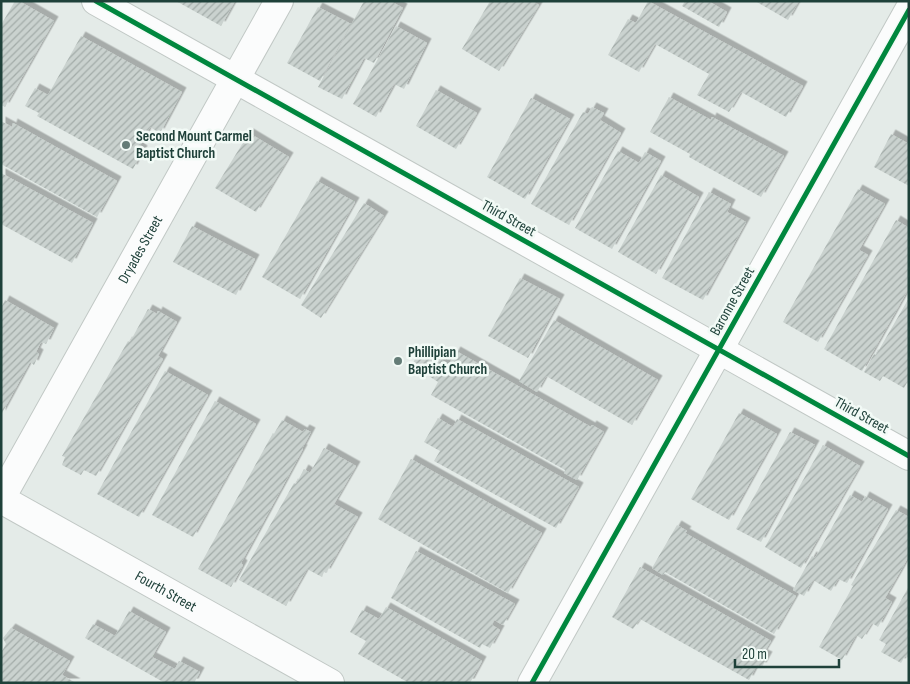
<svg xmlns="http://www.w3.org/2000/svg" width="910" height="684" font-family="'Sofia Sans Condensed',sans-serif">
<style>
.building{fill:url(#building-hatch);filter:url(#shadow)}
.lines{fill:none;stroke-linecap:round;stroke-linejoin:round}
.minor-casing{stroke:#c1c8c5;stroke-width:30}
.minor{stroke:#fbfcfc;stroke-width:28}
.cycleway-casing{stroke:#f2faf6;stroke-width:8}
.cycleway{stroke:#00873e;stroke-width:5}
.poi-dot{fill:#647c77;stroke:#f2faf6;stroke-width:2}
.labels{text-anchor:middle;stroke-width:5;stroke-linejoin:round;paint-order:stroke}
.poi-label{font-size:15px;font-weight:bold;fill:#1f413a;stroke:#f2faf6;text-anchor:start}
.street-label{font-size:15px;fill:#1f413a;stroke:#f2faf6}
</style>
<defs>
<pattern id="building-hatch" width="6" height="6" patternUnits="userSpaceOnUse" patternTransform="scale(1.25)"><rect width="6" height="6" fill="#cad2cf"/><path d="M-1 1l2-2M0 6l6-6M5 7l2-2" fill="none" stroke="#a3aca9"/></pattern>
<filter id="shadow"><feDropShadow dx="4.5" dy="-4.5" stdDeviation="0" flood-color="#0004"/></filter>
</defs>
<rect width="100%" height="100%" fill="#e4ebe8"/>
<g class="building">
<path d="M15 1H19L54 21 5 107 1 105V25Z"/>
<path d="M176 1H235L221 26Z"/>
<path d="M364 1H390L403 8 374 63 364 58 342 99 318 87Z"/>
<path d="M490 1H532L539 5 499 71 462 49Z"/>
<path d="M648 1 803 86 786 117 741 92 729 112 697 95 709 74 655 44 639 72 608 55 628 19 636 23Z"/>
<path d="M685 1H708L727 12 719 27 682 6Z"/>
<path d="M755 1H799L788 20Z"/>
<path d="M318 7 351 24 320 81 287 63Z"/>
<path d="M396 26 427 43 404 89 394 84 376 117 353 104Z"/>
<path d="M81 36 182 92 160 133 150 127 139 147 143 150 133 169 37 116 39 113 25 106 35 88 48 95Z"/>
<path d="M436 90 477 113 456 149 416 126Z"/>
<path d="M669 97 711 120 712 117 784 156 761 197 689 157 690 154 650 132Z"/>
<path d="M531 98 570 119 525 199 487 177Z"/>
<path d="M592 107 604 113 600 120 621 133 569 225 531 204 583 112 588 114Z"/>
<path d="M1 121 12 127 13 123 117 181 97 217 1 164Z"/>
<path d="M249 133 289 157 256 212 215 188Z"/>
<path d="M891 134 909 144V186L874 167Z"/>
<path d="M618 151 639 163 645 152 661 161 612 249 575 228Z"/>
<path d="M1 173 93 223 72 263 1 224Z"/>
<path d="M661 175 699 197 656 274 618 252Z"/>
<path d="M317 181 355 202 300 299 262 277Z"/>
<path d="M858 189 885 204 859 250 868 255 818 342 783 322Z"/>
<path d="M709 192 731 204 727 212 746 222 703 300 662 278Z"/>
<path d="M364 203 384 216 321 318 301 305Z"/>
<path d="M896 220 909 228V288L862 371 824 349Z"/>
<path d="M192 226 255 259 236 295 173 262Z"/>
<path d="M520 278 560 299 528 358 488 336Z"/>
<path d="M909 298V379L904 388 883 376 880 381 864 372 874 354 876 355Z"/>
<path d="M5 300 54 328 46 344 41 342 36 352 39 354 34 365 30 362 1 415V308Z"/>
<path d="M148 309 157 314 158 311 177 322 158 356 163 359 96 476 84 470 81 475 62 465 65 457 62 456 128 341 130 342Z"/>
<path d="M554 320 658 380 632 425 546 376 537 392 519 381Z"/>
<path d="M420 349 449 364 456 351 591 427 592 425 604 432 577 480 564 473 565 470 431 395 438 382 412 365Z"/>
<path d="M165 371 208 395 139 517 97 494Z"/>
<path d="M215 401 256 424 193 537 152 515Z"/>
<path d="M739 413 777 434 729 520 691 499Z"/>
<path d="M438 418 453 427 457 419 579 487 556 528 434 461 440 451 424 442Z"/>
<path d="M282 420 303 432 305 429 311 432 302 449H303L241 563 243 565 231 587 198 569 273 433 274 434Z"/>
<path d="M790 432 815 445 761 542 736 529Z"/>
<path d="M823 445 860 466 801 568 765 547Z"/>
<path d="M324 448 356 466 334 504 358 517 326 573 324 572 322 577 307 569 286 606 239 580 294 483 296 484 304 469 310 473Z"/>
<path d="M411 459 542 533 508 593 378 519Z"/>
<path d="M850 495 862 502 865 496 888 509 847 583 838 579 831 591 813 580 804 596 793 590 812 556 815 558Z"/>
<path d="M896 510 909 517V556L885 598 892 602 878 627 872 623 862 639 856 635 842 660 819 647 853 586 851 585Z"/>
<path d="M677 525 687 531 685 533 796 596 774 634 665 572 663 575 652 568Z"/>
<path d="M416 551 515 604 503 625 494 620 492 625 500 630 490 648 482 644 480 648 391 598Z"/>
<path d="M640 567 771 641 763 654 768 656 762 667 757 665 749 680 640 619 633 629 612 617Z"/>
<path d="M909 586V658L905 656 901 663 881 652 886 644 879 640Z"/>
<path d="M386 607 482 661 470 683H409L358 654 366 641 350 632 362 610 379 619Z"/>
<path d="M129 611 166 632 152 657 175 669 179 661 200 672 194 683H165L85 638 93 624 115 636Z"/>
<path d="M11 628 70 661 62 675 76 683H1V650L2 651 6 644 3 638Z"/>
</g>
<g class="lines">
<defs>
<g id="minor">
<path d="M96 1 909 456"/>
<path id="s1" d="M1 498 279 1"/>
<path id="s2" d="M1 499 330 683"/>
<path d="M532 683 909 10"/>
</g>
</defs>
<use href="#minor" class="minor-casing"/>
<use href="#minor" class="minor"/>
<defs>
<g id="cycleway">
<path d="M96 1 909 456"/>
<path d="M532 683 909 10"/>
</g>
</defs>
<use href="#cycleway" class="cycleway-casing"/>
<use href="#cycleway" class="cycleway"/>
</g>
<g class="poi-dot">
<circle cx="126" cy="145" r="5"/>
<circle cx="398" cy="361" r="5"/>
</g>
<g class="labels">
<g class="poi-label">
<text x="136" y="141">Second Mount Carmel<tspan x="136" dy="17">Baptist Church</tspan></text>
<text x="408" y="357">Phillipian<tspan x="408" dy="17">Baptist Church</tspan></text>
</g>
<g class="street-label">
<text transform="translate(509 218) rotate(29)" y="5">Third Street</text>
<text dy="5" stroke="none"><textPath href="#s1" startOffset="285">Dryades Street</textPath></text>
<text transform="translate(732 301) rotate(-61)" y="5">Baronne Street</text>
<text transform="translate(862 415) rotate(29)" y="5">Third Street</text>
<text dy="5" stroke="none"><textPath href="#s2" startOffset="189">Fourth Street</textPath></text>
</g>
</g>
<rect width="910" height="684" fill="none" stroke="#1f413a" stroke-width="5"/>
<path d="M735 659v8h104v-8" fill="none" stroke="#1f413a" stroke-width="2.5"/>
<text x="742" y="659" font-size="15" fill="#1f413a" stroke="#f2faf6" stroke-width="4" paint-order="stroke">20 m</text>
</svg>
